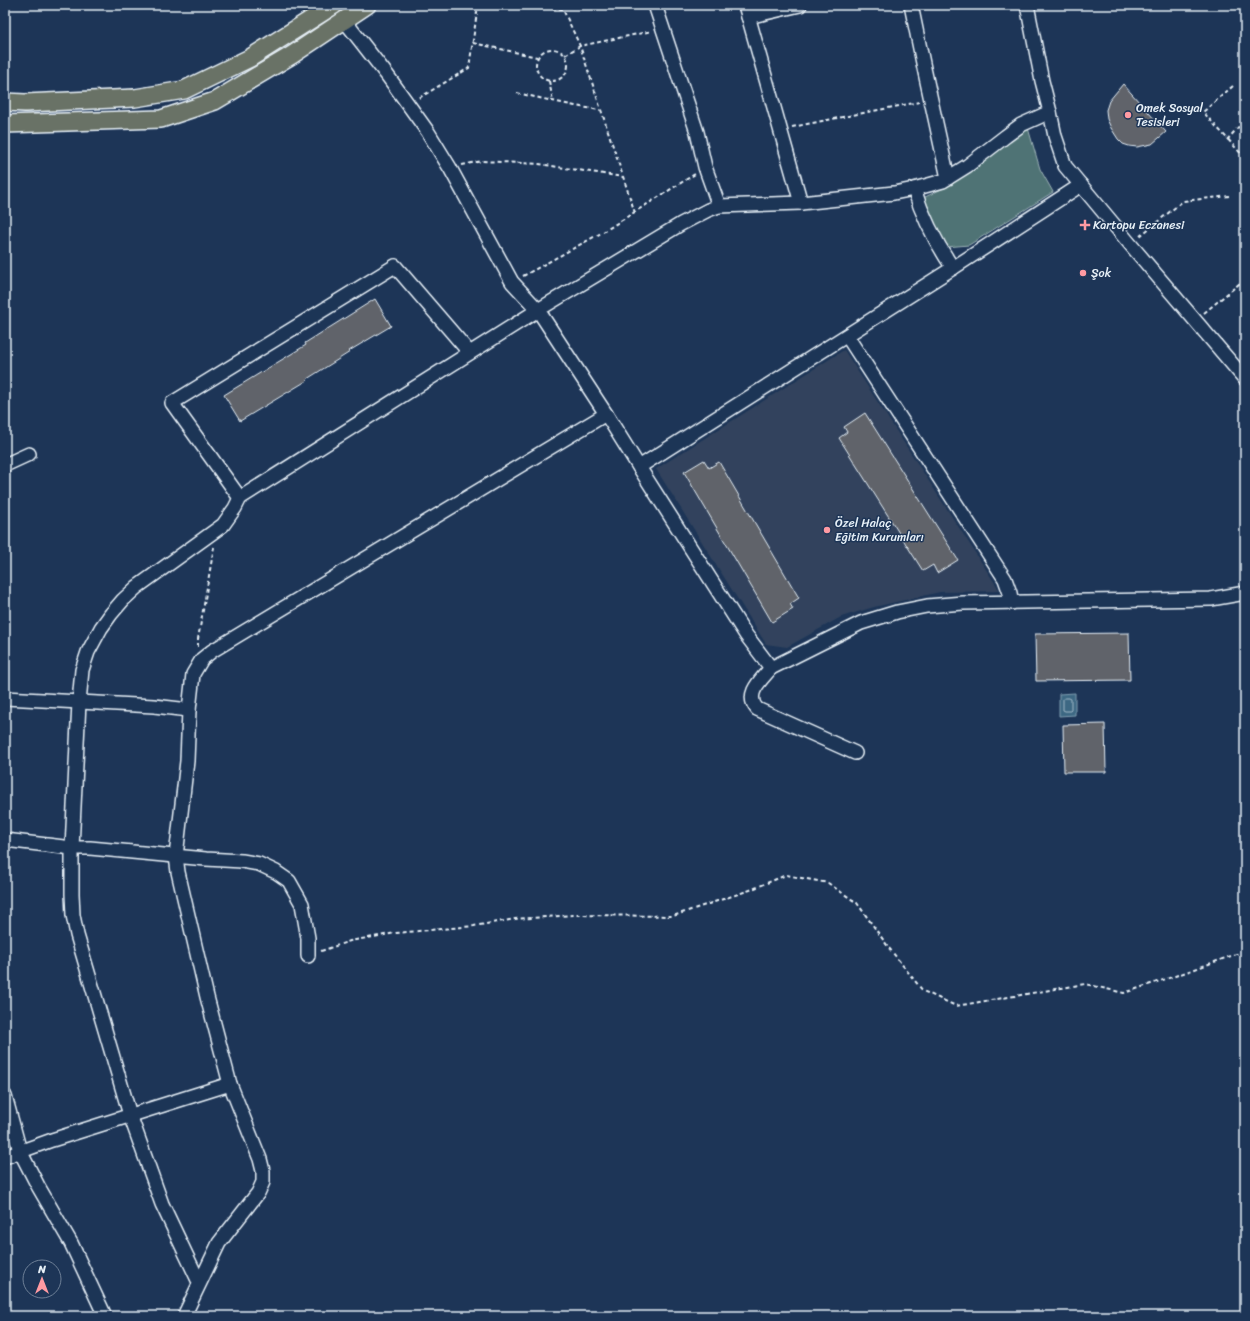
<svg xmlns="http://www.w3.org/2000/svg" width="1250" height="1321" font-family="Sriracha,sans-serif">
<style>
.built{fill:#31435d}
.green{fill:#4f7374;stroke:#9cb2b6}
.water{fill:#3c6883;stroke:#819fb2}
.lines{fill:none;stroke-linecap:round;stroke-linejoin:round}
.shore{stroke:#a3bac9;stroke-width:1}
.building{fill:#60646b;stroke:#e8f1f8}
.minor-casing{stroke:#e8f1f8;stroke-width:16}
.major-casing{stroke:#e8f1f8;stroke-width:20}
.path{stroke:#e8f1f8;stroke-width:2;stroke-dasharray:4 3;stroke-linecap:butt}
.minor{stroke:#1d3557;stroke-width:13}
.major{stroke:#697266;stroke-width:17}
.poi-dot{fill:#ff9aa2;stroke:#1d3557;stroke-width:1.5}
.labels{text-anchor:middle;stroke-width:3;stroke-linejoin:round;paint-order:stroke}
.poi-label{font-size:12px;fill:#e8f1f8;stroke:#1d3557;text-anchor:start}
</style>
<rect width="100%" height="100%" fill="#1d3557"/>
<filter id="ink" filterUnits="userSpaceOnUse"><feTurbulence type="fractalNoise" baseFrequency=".025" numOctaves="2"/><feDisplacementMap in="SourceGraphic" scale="8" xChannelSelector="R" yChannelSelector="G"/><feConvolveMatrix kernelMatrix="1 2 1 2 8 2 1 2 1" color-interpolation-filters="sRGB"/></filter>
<g filter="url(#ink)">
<path class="built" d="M844 350 1000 591 940 592 874 607 841 617 787 647 766 644 656 469Z"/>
<path class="green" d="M1028 128 1040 169 1053 192 969 245 946 247 933 229 923 198 946 187Z"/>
<path class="water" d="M1075 693V715L1059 716V694Z"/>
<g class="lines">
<path class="shore" d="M1065 698H1069L1071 699V710L1070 711H1065L1063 710V699Z"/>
</g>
<g class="building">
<path d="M1123 84 1166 132 1152 144 1137 147 1129 146 1123 144 1118 139 1111 128 1107 119 1106 110 1109 101Z"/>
<path d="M375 299 391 326 349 351 350 352 307 379 308 380 240 421 224 395 306 345 305 343Z"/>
<path d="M865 413 958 560 937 573 933 565 923 571 839 438 847 432 844 427Z"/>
<path d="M704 460 709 468 719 462 799 598 790 604 793 609 772 622 684 472Z"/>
<path d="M1129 633 1130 680 1036 681 1035 634Z"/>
<path d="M1105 724 1106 772H1064L1063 725Z"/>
</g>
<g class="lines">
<defs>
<g id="minor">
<path d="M655 5 697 132 705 167 719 206"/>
<path d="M745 5 801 203"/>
<path d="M911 5 924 68 948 178"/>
<path d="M1027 5 1042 81 1050 112 1055 136 1065 166 1130 244 1245 379"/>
<path d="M748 17 800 5"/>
<path d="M344 20 387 75 428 132 450 168 512 282 538 310 681 224 708 210 719 206 801 203 894 193 914 189 943 181 967 166 1006 136 1021 125 1050 112"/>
<path d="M914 189C923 218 936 243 953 268"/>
<path d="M847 336 1005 579 1010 593 1012 603"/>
<path d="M469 352 395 266 172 403 240 498 538 310 606 414 639 467 746 635 771 668 861 623 897 612 927 606 963 603 1211 599 1245 593"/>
<path d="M5 465 29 454"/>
<path d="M639 467 953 268 1081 185"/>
<path d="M771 668C761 680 744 694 757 709L855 753"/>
<path d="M5 698 154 706 189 710"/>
<path d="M5 840 72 848H90L206 859 242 861 259 864 276 872 289 881 302 904 308 938V956"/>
<path d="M5 1096 20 1151 38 1186 71 1243 105 1316"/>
<path d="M5 1157 52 1140 230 1084"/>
<path d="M199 1282 162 1204 130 1115 77 935 73 915 72 894V848L79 702 82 670 88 652 101 628 111 614 123 600 137 587 223 525 235 508 240 498"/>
<path d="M184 1316 219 1243 258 1193 263 1182V1171L260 1159 230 1084 207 997 178 872 176 856 187 761 189 710 193 674 202 659 212 651 606 414"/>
</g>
<g id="major">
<path d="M5 102 25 103 135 98 184 90 250 58 334 5"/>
<path d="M5 124 161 119 215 101 292 55 367 5"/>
</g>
</defs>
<use href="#minor" class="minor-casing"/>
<use href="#major" class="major-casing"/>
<g class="path">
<path d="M561 5 580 46 635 213"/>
<path d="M538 7 563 9"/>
<path d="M473 43 537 57"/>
<circle cx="552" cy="65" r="16"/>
<path d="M565 55 580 46 652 31"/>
<path d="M549 81 553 101"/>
<path d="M1233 86 1203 112 1245 158"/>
<path d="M517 93 575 106 600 110"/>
<path d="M419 98 469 68 478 5"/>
<path d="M792 127 919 102"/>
<path d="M1227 140 1242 123"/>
<path d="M462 165 482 161 539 164 623 177"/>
<path d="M1140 236 1183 201 1229 196"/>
<path d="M523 276 603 232 695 174"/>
<path d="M1204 313 1245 279"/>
<path d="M198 647V639L214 547"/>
<path d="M321 951 350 941 396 933 474 926 515 919 575 915 673 916 750 890 786 875 828 883 857 903 889 948 923 991 956 1006 1085 984 1124 993 1178 975 1245 951"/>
</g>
<use href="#minor" class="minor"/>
<use href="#major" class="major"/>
</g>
</g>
<g class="poi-dot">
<circle cx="1128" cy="115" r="4"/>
<path d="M1083 219h4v4h4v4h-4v4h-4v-4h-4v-4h4z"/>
<circle cx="1083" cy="273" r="4"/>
<circle cx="827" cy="530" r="4"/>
</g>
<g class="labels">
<g class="poi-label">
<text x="1136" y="112">Omek Sosyal<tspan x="1136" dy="14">Tesisleri</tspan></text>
<text x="1093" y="229">Kartopu Eczanesi</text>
<text x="1091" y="277">Şok</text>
<text x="835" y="527">Özel Halaç<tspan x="835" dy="14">Eğitim Kurumları</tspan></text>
</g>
</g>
<rect width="1250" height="1321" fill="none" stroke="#1d3557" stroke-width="20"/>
<rect x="10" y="10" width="1230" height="1301" fill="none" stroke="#e8f1f8" stroke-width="1.5" filter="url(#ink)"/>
<g transform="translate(42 1279)"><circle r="19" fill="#1d3557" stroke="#6e8097"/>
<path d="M0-3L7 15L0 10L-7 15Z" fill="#ff9aa2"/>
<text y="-6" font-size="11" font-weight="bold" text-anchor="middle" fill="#e8f1f8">N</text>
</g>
</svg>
